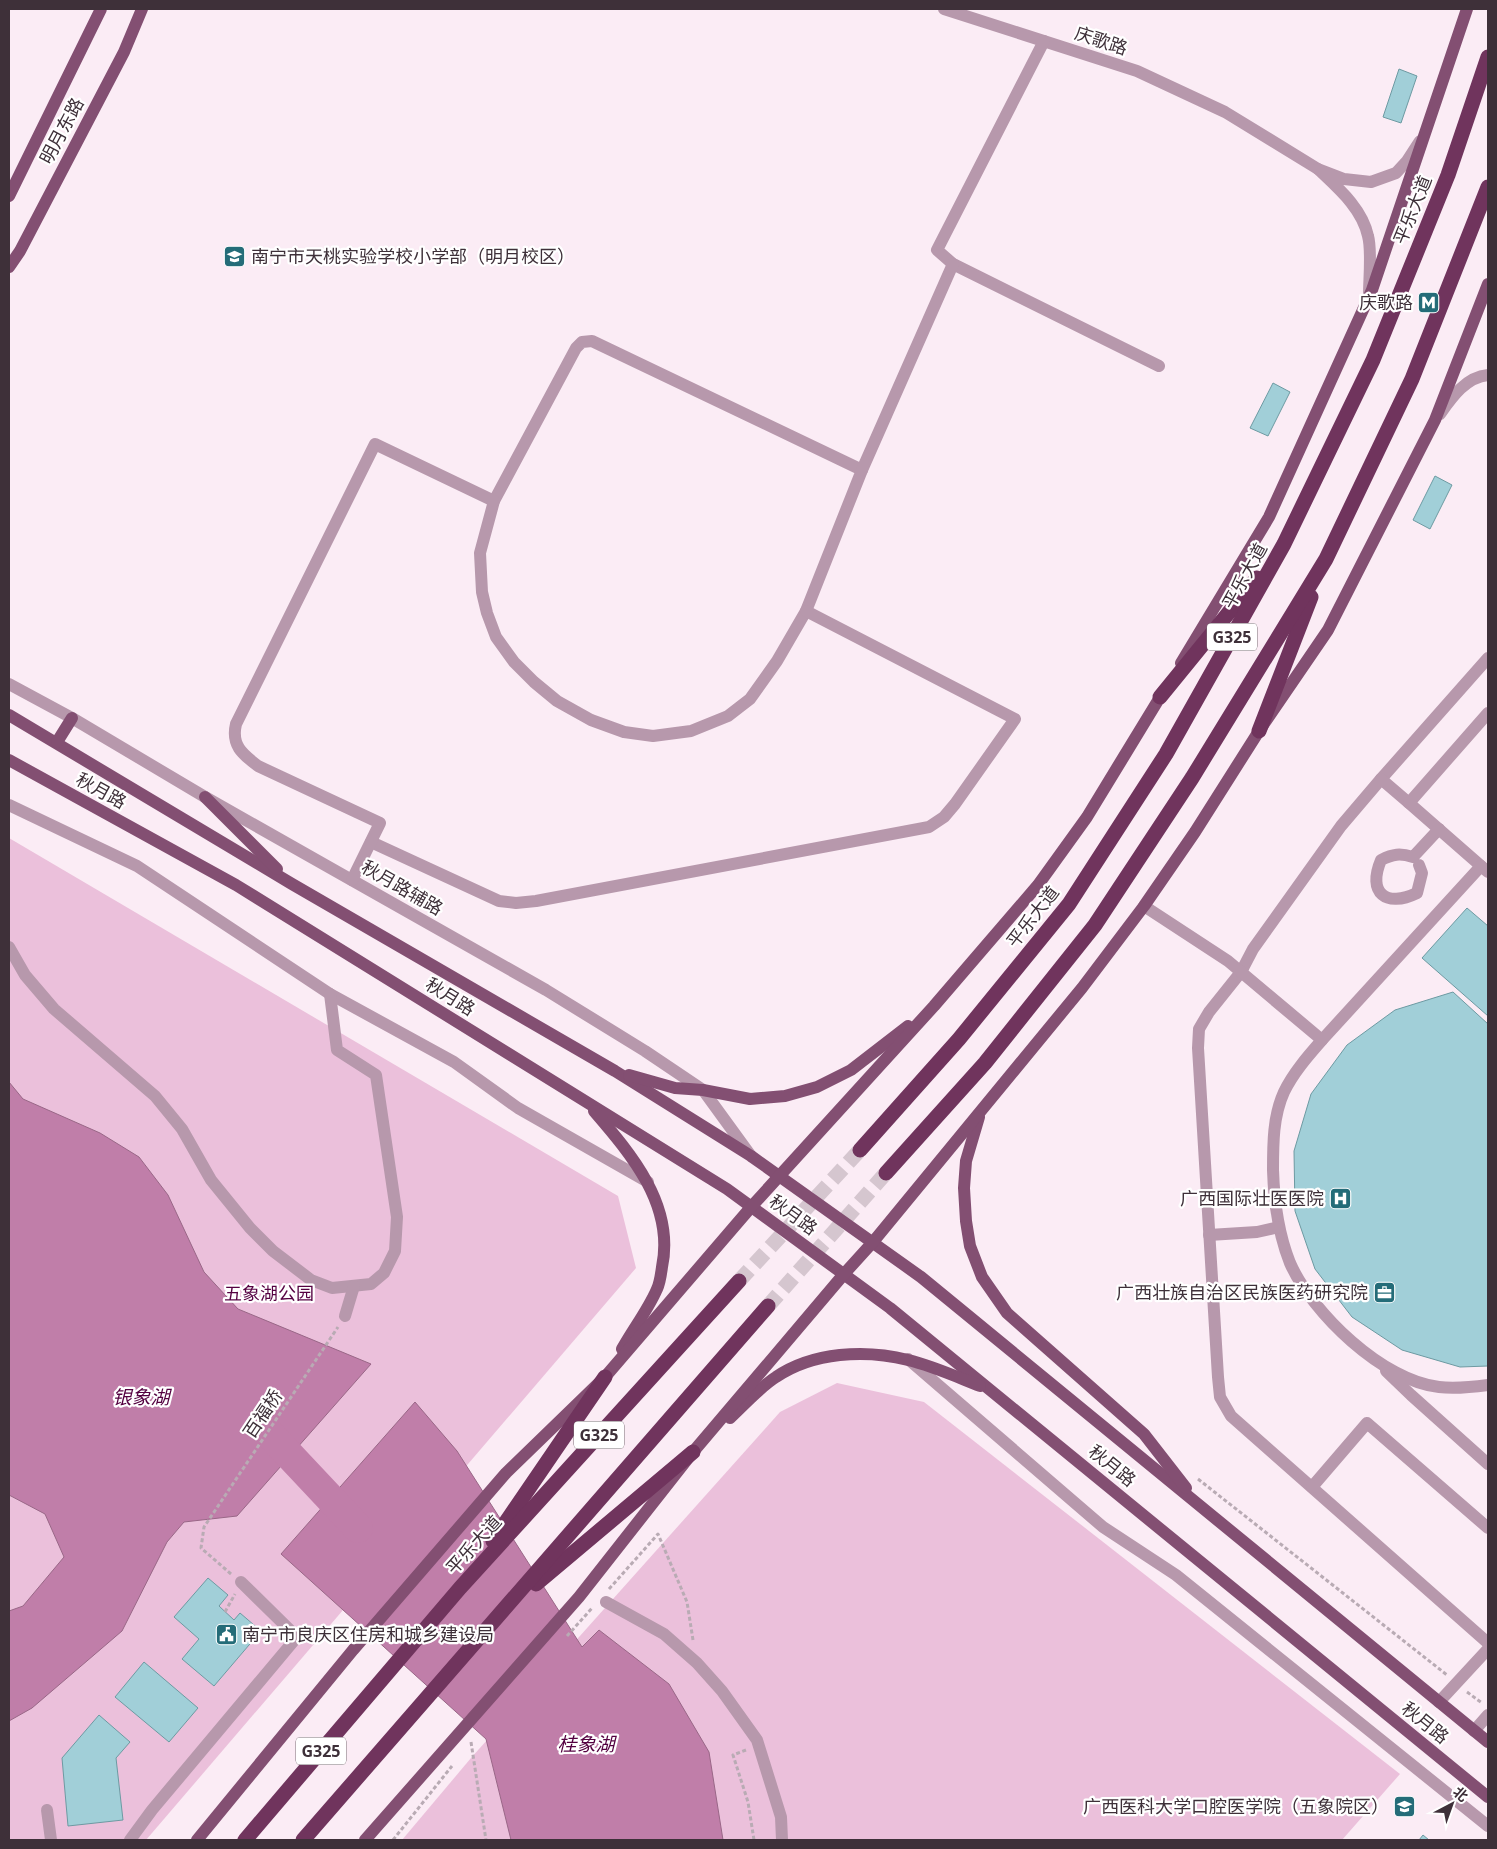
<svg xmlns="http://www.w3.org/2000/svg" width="1497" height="1849" font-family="'Open Sans','Noto Sans SC',sans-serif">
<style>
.green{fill:#ebc0db}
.water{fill:#c07ea9;stroke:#996787}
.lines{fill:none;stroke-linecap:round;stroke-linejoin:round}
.river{stroke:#c07ea9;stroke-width:30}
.building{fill:#a1cfd8;stroke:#6d9aa2}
.highway-tunnel{stroke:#d5c6cf;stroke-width:15;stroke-dasharray:15 8;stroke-linecap:butt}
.path{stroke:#b9abb4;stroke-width:3;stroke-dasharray:4 2.5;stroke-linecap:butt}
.minor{stroke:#b798ac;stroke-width:12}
.major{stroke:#834f72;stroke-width:12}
.highway{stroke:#70345d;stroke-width:15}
.labels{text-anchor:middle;stroke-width:4.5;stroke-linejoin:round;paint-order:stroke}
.shield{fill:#fff;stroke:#786e74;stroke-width:1}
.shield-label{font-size:16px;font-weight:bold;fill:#3e3039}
.street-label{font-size:18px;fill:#3e3039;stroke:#fff}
.poi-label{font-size:18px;fill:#3e3039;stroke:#fff;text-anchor:end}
.park-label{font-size:18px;fill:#550142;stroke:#fff}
.water-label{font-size:19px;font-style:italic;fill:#530040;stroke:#fff}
</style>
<rect width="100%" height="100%" fill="#fbecf5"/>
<g class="green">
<path d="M9 838 618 1196 636 1268 146 1840H9Z"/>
<path d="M837 1383 924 1402 1400 1774 1342 1840H402L471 1758 780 1412Z"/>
</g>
<g class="water">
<path d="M9 1082 23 1099 100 1133 139 1157 168 1195 204 1272 238 1309 371 1364 237 1516 184 1522 167 1542 122 1631 32 1708 9 1721V1611L23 1606 64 1557 45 1514 9 1495Z"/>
<path d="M415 1402 457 1451 582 1647 599 1630 669 1684 709 1752 723 1840H511L486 1739 281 1554Z"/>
</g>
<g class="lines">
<path class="river" d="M263 1427 358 1528"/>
</g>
<g class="building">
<path d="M1399 69 1417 76 1401 123 1383 117Z"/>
<path d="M1273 383 1290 392 1268 436 1250 428Z"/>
<path d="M1435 476 1452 485 1430 529 1413 520Z"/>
<path d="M1467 908 1488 926V1016L1422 958Z"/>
<path d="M1453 992 1488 1024V1366L1460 1367 1402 1350 1352 1317 1315 1269 1295 1211 1294 1151 1311 1094 1347 1045 1395 1010Z"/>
<path d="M208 1578 228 1595 219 1606 234 1620 240 1613 261 1631 214 1686 182 1659 199 1639 174 1617Z"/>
<path d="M144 1662 198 1708 169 1742 115 1697Z"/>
<path d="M99 1715 130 1742 116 1758 123 1820 68 1826 62 1758Z"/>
<path d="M1423 1835 1429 1840H1419Z"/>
</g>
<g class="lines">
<g class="highway-tunnel">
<path d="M739 1281 860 1150"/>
<path d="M768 1306 886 1173"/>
</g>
<g class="path">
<path d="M1198 1479 1447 1675"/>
<path d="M231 1574 201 1548 204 1527 338 1327"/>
<path d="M609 1589 658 1534 687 1602 693 1640"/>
<path d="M225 1612 235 1594"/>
<path d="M567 1636 593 1607"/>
<path d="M1467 1692 1482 1703"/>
<path d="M471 1742 486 1840"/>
<path d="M746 1750 733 1755 748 1802 754 1840"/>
<path d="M393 1840 452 1766"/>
</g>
<g class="minor">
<path d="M944 9 1137 71 1225 112 1318 169"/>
<path d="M1044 41 937 250 953 264 1159 366"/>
<path d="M1369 294C1369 279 1372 250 1368 236 1362 208 1338 188 1318 169L1344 179 1371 182 1396 173 1407 161 1420 141"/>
<path d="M592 341 862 470 806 611 777 661 750 699 728 716 691 731 653 736 624 732 591 720 557 701 534 682 514 662 496 637 487 613 482 592 480 553 494 501 576 348 582 342Z"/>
<path d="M1440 414C1452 397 1466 377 1488 375"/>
<path d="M862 470 953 264"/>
<path d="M9 684 72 718 205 797 546 990 645 1051 703 1090 751 1156"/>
<path d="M1381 779 1488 658"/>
<path d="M1409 803 1381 779 1341 826 1253 949 1241 972 1209 1012 1199 1029 1198 1048 1218 1377 1220 1397 1231 1416 1488 1643"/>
<path d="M9 805 137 866 330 994 454 1062 518 1108 648 1182"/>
<path d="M371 842 499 901 516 903 536 901 929 827 944 817 955 804 1015 719 806 611"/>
<path d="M1419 865 1422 873 1417 893C1386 908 1367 893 1381 860 1393 854 1400 853 1413 857L1439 829"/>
<path d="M1481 866 1409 803 1488 713"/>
<path d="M352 880 380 823 258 766C242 754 231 745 236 724L375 444 494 501"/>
<path d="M1144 906 1228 961 1322 1040C1308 1056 1293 1073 1284 1092 1273 1116 1273 1144 1273 1170 1274 1202 1278 1233 1290 1263 1312 1313 1383 1381 1439 1387 1455 1389 1473 1387 1488 1385"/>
<path d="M9 947 25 975 54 1009 155 1096 182 1129 211 1180 250 1228 273 1251 311 1280 332 1288 371 1284 384 1273 395 1251 397 1217 376 1075 337 1050 330 994"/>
<path d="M1322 1040 1481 866 1488 872"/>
<path d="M1209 1235 1257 1232 1279 1227"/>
<path d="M345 1316 354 1286"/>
<path d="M908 1359 1103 1527 1176 1575 1488 1826"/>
<path d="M1386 1371 1411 1395 1488 1464"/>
<path d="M1312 1487 1367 1423 1488 1528"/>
<path d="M606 1602 664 1634 697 1663 722 1691 757 1740 781 1817 782 1840"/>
<path d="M1439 1702 1488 1649"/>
<path d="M1474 1731 1488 1715"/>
<path d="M47 1810 51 1840"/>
<path d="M130 1840 152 1810 297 1637 241 1582"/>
</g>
<g class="major">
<path d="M9 196 101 9"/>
<path d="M9 267 20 251 124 52 142 9"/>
<path d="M1181 663 1269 517 1372 290 1467 9"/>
<path d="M9 715 292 884 615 1071 751 1156 921 1277 1488 1742"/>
<path d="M57 742 72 718"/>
<path d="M9 760 236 885 727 1189 890 1308 1488 1797"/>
<path d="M205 797 277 869"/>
<path d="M629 1075 675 1088 703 1090 750 1099 785 1096 817 1087 851 1070 908 1026"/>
<path d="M594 1111C631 1154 675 1205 662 1267 661 1274 660 1283 657 1289 648 1310 633 1329 622 1349"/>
<path d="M979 1117 966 1161 964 1188 966 1221 970 1246 982 1277 1007 1313 1144 1434 1186 1488"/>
<path d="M730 1418C744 1405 760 1387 776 1377 813 1352 865 1349 908 1360 933 1366 957 1377 980 1386"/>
<path d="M197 1840 353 1650 506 1473 605 1377 752 1206 934 1006 1038 885 1087 817 1165 689"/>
<path d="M365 1840 579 1597 693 1452 844 1274 873 1242 1082 988 1144 906 1195 832 1259 731 1328 630 1435 420 1488 284"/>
</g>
<g class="highway">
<path d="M1160 697 1257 578"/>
<path d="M1259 731 1311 597"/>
<path d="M860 1150 959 1039 1069 904 1166 754 1284 544 1373 360 1448 175 1488 57"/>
<path d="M886 1173 985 1063 1095 925 1192 778 1326 559 1412 379 1488 187"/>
<path d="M493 1541 605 1377"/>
<path d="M536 1584 693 1452"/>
<path d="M245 1840 460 1588 739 1281"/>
<path d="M303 1840 768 1306"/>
</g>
</g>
<defs>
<symbol id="school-square" viewBox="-11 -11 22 22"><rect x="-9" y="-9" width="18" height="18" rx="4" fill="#246c78" stroke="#fff"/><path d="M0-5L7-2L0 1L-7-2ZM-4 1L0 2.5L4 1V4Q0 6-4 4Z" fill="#fff"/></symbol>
<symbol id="metro-square" viewBox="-11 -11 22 22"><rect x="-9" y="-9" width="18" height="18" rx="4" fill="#246c78" stroke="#fff"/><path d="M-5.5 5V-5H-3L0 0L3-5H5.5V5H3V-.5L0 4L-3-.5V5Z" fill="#fff"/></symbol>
<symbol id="hospital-square" viewBox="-11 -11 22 22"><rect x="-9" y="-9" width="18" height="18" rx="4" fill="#246c78" stroke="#fff"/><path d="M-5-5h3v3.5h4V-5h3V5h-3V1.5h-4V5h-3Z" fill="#fff"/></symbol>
<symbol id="office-square" viewBox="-11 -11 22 22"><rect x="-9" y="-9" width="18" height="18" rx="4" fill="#246c78" stroke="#fff"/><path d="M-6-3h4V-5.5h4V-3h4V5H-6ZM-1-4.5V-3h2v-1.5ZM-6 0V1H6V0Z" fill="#fff"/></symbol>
<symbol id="civic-square" viewBox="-11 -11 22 22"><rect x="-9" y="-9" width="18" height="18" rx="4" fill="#246c78" stroke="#fff"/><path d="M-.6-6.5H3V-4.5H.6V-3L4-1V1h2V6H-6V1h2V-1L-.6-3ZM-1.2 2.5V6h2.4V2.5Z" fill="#fff"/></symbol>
<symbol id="university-square" viewBox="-11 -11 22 22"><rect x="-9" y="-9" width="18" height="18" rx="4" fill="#246c78" stroke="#fff"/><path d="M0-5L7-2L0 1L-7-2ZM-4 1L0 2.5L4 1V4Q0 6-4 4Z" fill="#fff"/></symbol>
</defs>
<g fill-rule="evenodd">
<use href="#school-square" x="222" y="244" width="25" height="25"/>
<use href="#metro-square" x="1416" y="290" width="25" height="25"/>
<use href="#hospital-square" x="1328" y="1186" width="25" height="25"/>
<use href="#office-square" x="1372" y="1280" width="25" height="25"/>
<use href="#civic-square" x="214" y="1622" width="25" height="25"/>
<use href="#university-square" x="1392" y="1794" width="25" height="25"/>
</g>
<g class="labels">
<g class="shield">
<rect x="1207" y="623.5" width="50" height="27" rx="4"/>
<rect x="574" y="1421.5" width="50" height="27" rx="4"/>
<rect x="296" y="1737.5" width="50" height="27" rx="4"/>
</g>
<g class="shield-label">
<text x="1232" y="643">G325</text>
<text x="599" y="1441">G325</text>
<text x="321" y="1757">G325</text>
</g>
<g class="street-label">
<text transform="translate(1101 41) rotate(18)" y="6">庆歌路</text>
<text transform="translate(62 131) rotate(-62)" y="6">明月东路</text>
<text transform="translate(1413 210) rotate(-68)" y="6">平乐大道</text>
<text transform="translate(1245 576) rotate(-61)" y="6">平乐大道</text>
<text transform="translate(101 791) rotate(29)" y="6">秋月路</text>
<text transform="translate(402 888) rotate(30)" y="6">秋月路辅路</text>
<text transform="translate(1033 917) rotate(-52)" y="6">平乐大道</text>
<text transform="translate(450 997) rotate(32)" y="6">秋月路</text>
<text transform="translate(793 1215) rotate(36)" y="6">秋月路</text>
<text transform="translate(263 1414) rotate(-56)" y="6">百福桥</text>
<text transform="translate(1112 1466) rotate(39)" y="6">秋月路</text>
<text transform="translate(474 1545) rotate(-48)" y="6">平乐大道</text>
<text transform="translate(1425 1723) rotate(39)" y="6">秋月路</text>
</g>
<g class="poi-label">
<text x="251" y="263" text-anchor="start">南宁市天桃实验学校小学部（明月校区）</text>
<text x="1413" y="309">庆歌路</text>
<text x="1324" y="1205">广西国际壮医医院</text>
<text x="1368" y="1299">广西壮族自治区民族医药研究院</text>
<text x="242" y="1641" text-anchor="start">南宁市良庆区住房和城乡建设局</text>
<text x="1389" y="1813">广西医科大学口腔医学院（五象院区）</text>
</g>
<g class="park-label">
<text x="269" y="1300">五象湖公园</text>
</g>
<g class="water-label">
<text x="141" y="1404">银象湖</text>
<text x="586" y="1751">桂象湖</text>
</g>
</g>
<rect width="1497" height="1849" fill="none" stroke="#3e3039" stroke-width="20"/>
<g transform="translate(1452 1804) rotate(41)" stroke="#ffffff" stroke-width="4" paint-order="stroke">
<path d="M0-4L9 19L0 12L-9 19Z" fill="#3e3039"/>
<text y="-8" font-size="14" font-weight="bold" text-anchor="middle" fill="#3e3039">北</text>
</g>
</svg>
